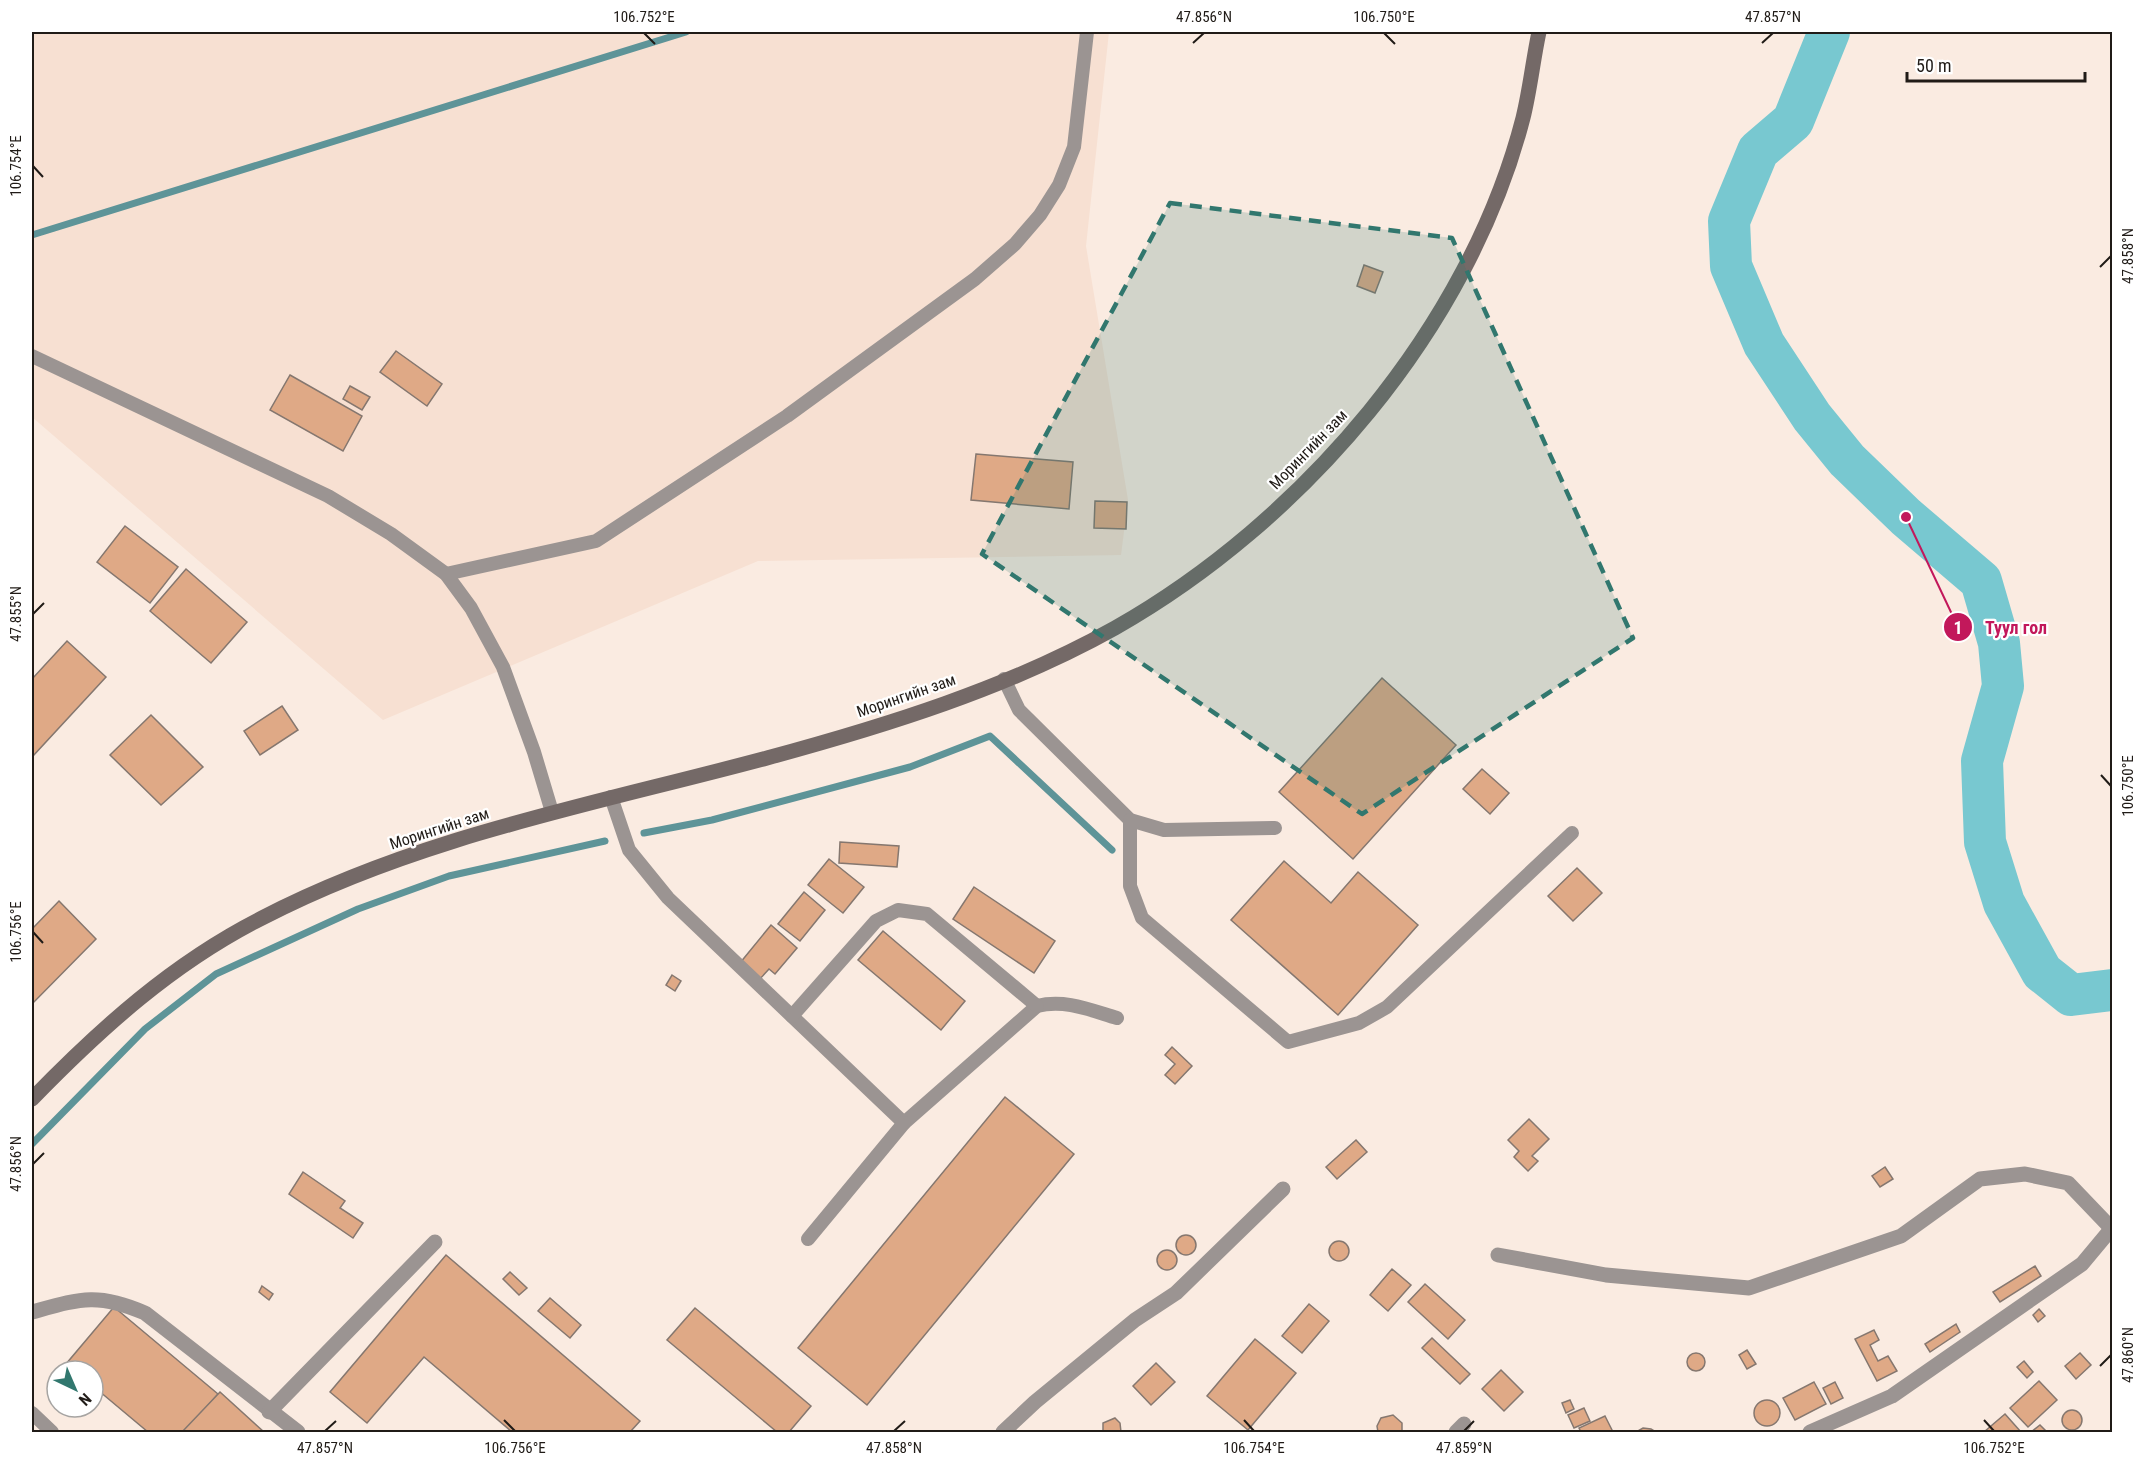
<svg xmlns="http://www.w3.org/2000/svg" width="2144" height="1464" font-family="'Roboto Condensed',sans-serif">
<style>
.built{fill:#f7e0d2}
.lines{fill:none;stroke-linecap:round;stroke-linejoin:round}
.stream{stroke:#5e9498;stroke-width:7}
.river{stroke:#78c8d0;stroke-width:42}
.building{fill:#dfa986;stroke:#85776f;stroke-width:1.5}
.lane{stroke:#9b9492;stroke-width:14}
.street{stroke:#9b9492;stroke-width:15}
.secondary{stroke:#746967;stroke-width:15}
.marked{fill:#31776e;fill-opacity:0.2;stroke:#31776e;stroke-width:4.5;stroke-dasharray:12 8;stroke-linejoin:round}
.ticks{fill:none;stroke:#201b17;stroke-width:2}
.labels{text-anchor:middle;stroke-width:4.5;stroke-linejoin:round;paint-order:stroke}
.street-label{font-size:16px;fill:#201b17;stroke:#fff}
.leader{fill:none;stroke:#c2185b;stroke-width:2}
.callout-dot{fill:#c2185b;stroke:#fff;stroke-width:2}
.mark-label{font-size:18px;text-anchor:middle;font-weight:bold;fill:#fff}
.callout-label{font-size:18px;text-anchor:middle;font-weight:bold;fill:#c2185b;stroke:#fff;stroke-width:4.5;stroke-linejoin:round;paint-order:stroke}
.neatline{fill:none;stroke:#201b17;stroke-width:2}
.ticks-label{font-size:15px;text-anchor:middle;fill:#201b17}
</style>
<rect width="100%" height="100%" fill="#faebe1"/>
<path class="built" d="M32 32H1109L1086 246 1128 500 1121 555 758 561 383 720 32 417Z"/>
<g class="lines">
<g class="stream">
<path d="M32 235 686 32"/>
<path d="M644 833 712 820 910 767 990 736 1112 850"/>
<path d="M32 1144 145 1029 216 974 358 909 449 876 605 841"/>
</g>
<path class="river" d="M1829 32 1793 121 1758 151 1729 221 1731 266 1764 344 1812 417 1847 460 1906 517 1981 581 1999 643 2003 686 1982 761 1985 842 2004 903 2042 972 2071 995 2112 990"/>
</g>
<g class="building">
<path d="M1364 265 1383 272 1375 293 1357 286Z"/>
<path d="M396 351 442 384 427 406 380 372Z"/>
<path d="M290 375 362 416 343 451 270 410Z"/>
<path d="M350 386 370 397 362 410 343 399Z"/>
<path d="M976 454 1073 462 1069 509 971 500Z"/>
<path d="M1095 501 1127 502 1126 529 1094 528Z"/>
<path d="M125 526 178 567 150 603 97 562Z"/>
<path d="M186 569 247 622 211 663 150 611Z"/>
<path d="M67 641 106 677 32 757V679Z"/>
<path d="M1382 678 1456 745 1353 859 1279 792Z"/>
<path d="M282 706 298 730 260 755 244 731Z"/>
<path d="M151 715 203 767 161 805 110 755Z"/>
<path d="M1482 769 1509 793 1490 814 1463 789Z"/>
<path d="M840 842 899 846 897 867 839 863Z"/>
<path d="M829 859 864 887 843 913 808 885Z"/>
<path d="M1284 861 1331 903 1358 872 1418 925 1338 1015 1231 920Z"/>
<path d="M1577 868 1602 893 1573 921 1548 896Z"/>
<path d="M974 887 1055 941 1034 973 953 919Z"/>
<path d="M804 892 825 910 800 941 778 924Z"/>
<path d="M59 901 96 939 32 1004V929Z"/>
<path d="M771 925 797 948 775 974 769 969 759 980 740 963Z"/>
<path d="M883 931 965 1001 941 1030 858 960Z"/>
<path d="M672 975 681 981 675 991 666 985Z"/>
<path d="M1172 1047 1192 1066 1175 1084 1165 1075 1175 1064 1165 1055Z"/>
<path d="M1005 1097 1074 1154 867 1405 798 1348Z"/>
<path d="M1529 1119 1549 1139 1532 1156 1538 1161 1528 1171 1514 1157 1519 1151 1508 1140Z"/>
<path d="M1356 1140 1367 1152 1337 1179 1326 1167Z"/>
<path d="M1885 1167 1893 1179 1880 1187 1872 1176Z"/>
<path d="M303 1172 345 1201 340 1208 363 1223 353 1238 289 1194Z"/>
<circle cx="1186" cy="1245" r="10"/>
<circle cx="1339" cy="1251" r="10"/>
<circle cx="1167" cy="1260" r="10"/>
<path d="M446 1255 640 1421 630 1432H512L424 1357 367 1423 330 1392Z"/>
<path d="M2035 1266 2041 1276 2000 1302 1993 1292Z"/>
<path d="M1392 1269 1411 1285 1388 1311 1370 1295Z"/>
<path d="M510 1272 527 1288 519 1295 503 1279Z"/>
<path d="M1425 1284 1465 1320 1448 1339 1408 1302Z"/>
<path d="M262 1286 273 1294 269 1300 259 1292Z"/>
<path d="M550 1298 581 1325 570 1338 538 1311Z"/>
<path d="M1309 1304 1329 1321 1302 1353 1282 1336Z"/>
<path d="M114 1307 218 1394 185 1432H148L93 1386V1371H75L66 1364Z"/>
<path d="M695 1308 811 1406 789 1432H777L667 1340Z"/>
<path d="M2039 1309 2045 1316 2038 1322 2033 1315Z"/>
<path d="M1956 1324 1960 1332 1930 1352 1925 1344Z"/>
<path d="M1874 1330 1879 1340 1870 1345 1878 1361 1888 1356 1897 1371 1877 1381 1855 1339Z"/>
<path d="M1432 1338 1470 1374 1460 1384 1422 1348Z"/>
<path d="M1255 1339 1296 1373 1248 1430 1207 1396Z"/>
<path d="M1747 1350 1756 1364 1747 1369 1739 1355Z"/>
<circle cx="1696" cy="1362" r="9"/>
<path d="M2080 1353 2091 1365 2076 1379 2065 1366Z"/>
<path d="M2024 1361 2033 1372 2027 1378 2017 1367Z"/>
<path d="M1156 1363 1175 1382 1151 1405 1133 1386Z"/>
<path d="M1501 1370 1523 1392 1504 1411 1482 1389Z"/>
<path d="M2039 1381 2057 1400 2028 1427 2010 1408Z"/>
<path d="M1814 1382 1826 1404 1795 1420 1783 1398Z"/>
<path d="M1835 1382 1843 1398 1831 1404 1823 1388Z"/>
<path d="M220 1392 264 1432H182Z"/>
<circle cx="1767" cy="1413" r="13"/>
<path d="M1570 1400 1574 1409 1566 1413 1562 1403Z"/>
<path d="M1584 1408 1590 1421 1574 1428 1568 1415Z"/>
<circle cx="2072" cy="1420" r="10"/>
<path d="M2005 1414 2021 1432H1984Z"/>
<path d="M1393 1415 1402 1423V1432H1378L1377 1426 1381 1418Z"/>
<path d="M1605 1416 1613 1432H1581L1579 1428Z"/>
<path d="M1115 1418 1120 1423 1121 1432H1103V1423Z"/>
<path d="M2040 1425 2047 1432H2031Z"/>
<path d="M1643 1428 1651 1429 1656 1432H1636Z"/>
</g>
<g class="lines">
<g class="lane">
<path d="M32 356 328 496 391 534 446 574 471 608 503 667 534 752 552 812"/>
<path d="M446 574 596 541 787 416 975 279 1015 244 1040 215 1059 185 1074 147 1087 32"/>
<path d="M1004 679 1019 710 1130 820 1164 830 1275 828"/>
<path d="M611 797 629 850 668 898 904 1123 1037 1006C1065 999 1090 1010 1117 1018"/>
<path d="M1130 820V886L1142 918 1288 1042 1359 1023 1387 1007 1572 833"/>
<path d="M792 1016 876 921 898 910 927 914 1037 1006"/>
<path d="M808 1239 904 1123"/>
<path d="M32 1413 52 1432"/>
</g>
<g class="street">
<path d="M1498 1255 1606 1275 1749 1288 1901 1236 1980 1179 2025 1174 2068 1183 2112 1229"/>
<path d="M32 1312C79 1299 97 1292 145 1313L298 1432"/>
<path d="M269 1412 435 1242"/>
<path d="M1003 1432 1035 1402 1135 1320 1176 1293 1283 1189"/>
<path d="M1456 1432 1464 1424"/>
<path d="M1810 1432 1892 1396 2082 1264 2112 1228"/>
</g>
<path class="secondary" d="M32 1099C101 1028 173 963 262 918 420 836 596 804 767 758 885 726 1008 688 1115 628 1302 522 1469 328 1523 118 1530 90 1533 60 1539 32"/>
</g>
<path class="marked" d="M1170 203 1452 238 1633 638 1362 814 982 554Z"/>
<path class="ticks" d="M644 33 655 44M1384 33 1395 44M1193 43 1204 33M1762 43 1773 33M33 166 43 177M2100 267 2111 256M33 614 44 603M2101 775 2111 786M33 932 43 943M33 1164 44 1153M2100 1366 2111 1355M504 1420 515 1431M1244 1420 1254 1431M1984 1420 1994 1431M325 1431 336 1421M894 1431 905 1421M1464 1431 1474 1421"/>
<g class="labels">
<g class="street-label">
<text transform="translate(1308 449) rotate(-46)" y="6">Морингийн зам</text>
<text transform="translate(906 695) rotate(-19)" y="6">Морингийн зам</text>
<text transform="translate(439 828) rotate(-18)" y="6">Морингийн зам</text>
</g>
</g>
<path class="leader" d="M1906 517L1958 627"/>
<g class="callout-dot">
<circle cx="1906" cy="517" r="6"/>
<circle cx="1958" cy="627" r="15"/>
</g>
<g class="mark-label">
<text x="1958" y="634">1</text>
</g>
<g class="callout-label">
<text x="2016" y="634">Туул гол</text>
</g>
<rect width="2144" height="1464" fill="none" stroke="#ffffff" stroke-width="66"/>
<g transform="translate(75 1389) rotate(136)"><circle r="28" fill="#ffffff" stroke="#a6a4a2" stroke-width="1.5"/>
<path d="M0-4.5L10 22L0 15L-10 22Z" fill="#31776e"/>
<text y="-9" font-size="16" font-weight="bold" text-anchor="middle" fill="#201b17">N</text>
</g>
<path d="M1907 72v9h178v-9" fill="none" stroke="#201b17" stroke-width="3"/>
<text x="1916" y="72" font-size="18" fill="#201b17" stroke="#ffffff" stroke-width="4.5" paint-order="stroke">50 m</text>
<rect x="33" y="33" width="2078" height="1398" class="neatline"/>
<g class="ticks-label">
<text x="644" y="22">106.752°E</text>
<text x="1204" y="22">47.856°N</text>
<text x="1384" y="22">106.750°E</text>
<text x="1773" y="22">47.857°N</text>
<text transform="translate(16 166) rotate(-90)" y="5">106.754°E</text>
<text transform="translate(2128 256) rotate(-90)" y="5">47.858°N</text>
<text transform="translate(16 614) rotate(-90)" y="5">47.855°N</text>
<text transform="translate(2128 786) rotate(-90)" y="5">106.750°E</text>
<text transform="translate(16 932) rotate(-90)" y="5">106.756°E</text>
<text transform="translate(16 1164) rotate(-90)" y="5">47.856°N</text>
<text transform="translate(2128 1355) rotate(-90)" y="5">47.860°N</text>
<text x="325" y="1453">47.857°N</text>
<text x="515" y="1453">106.756°E</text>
<text x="894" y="1453">47.858°N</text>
<text x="1254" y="1453">106.754°E</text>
<text x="1464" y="1453">47.859°N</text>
<text x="1994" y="1453">106.752°E</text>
</g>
</svg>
